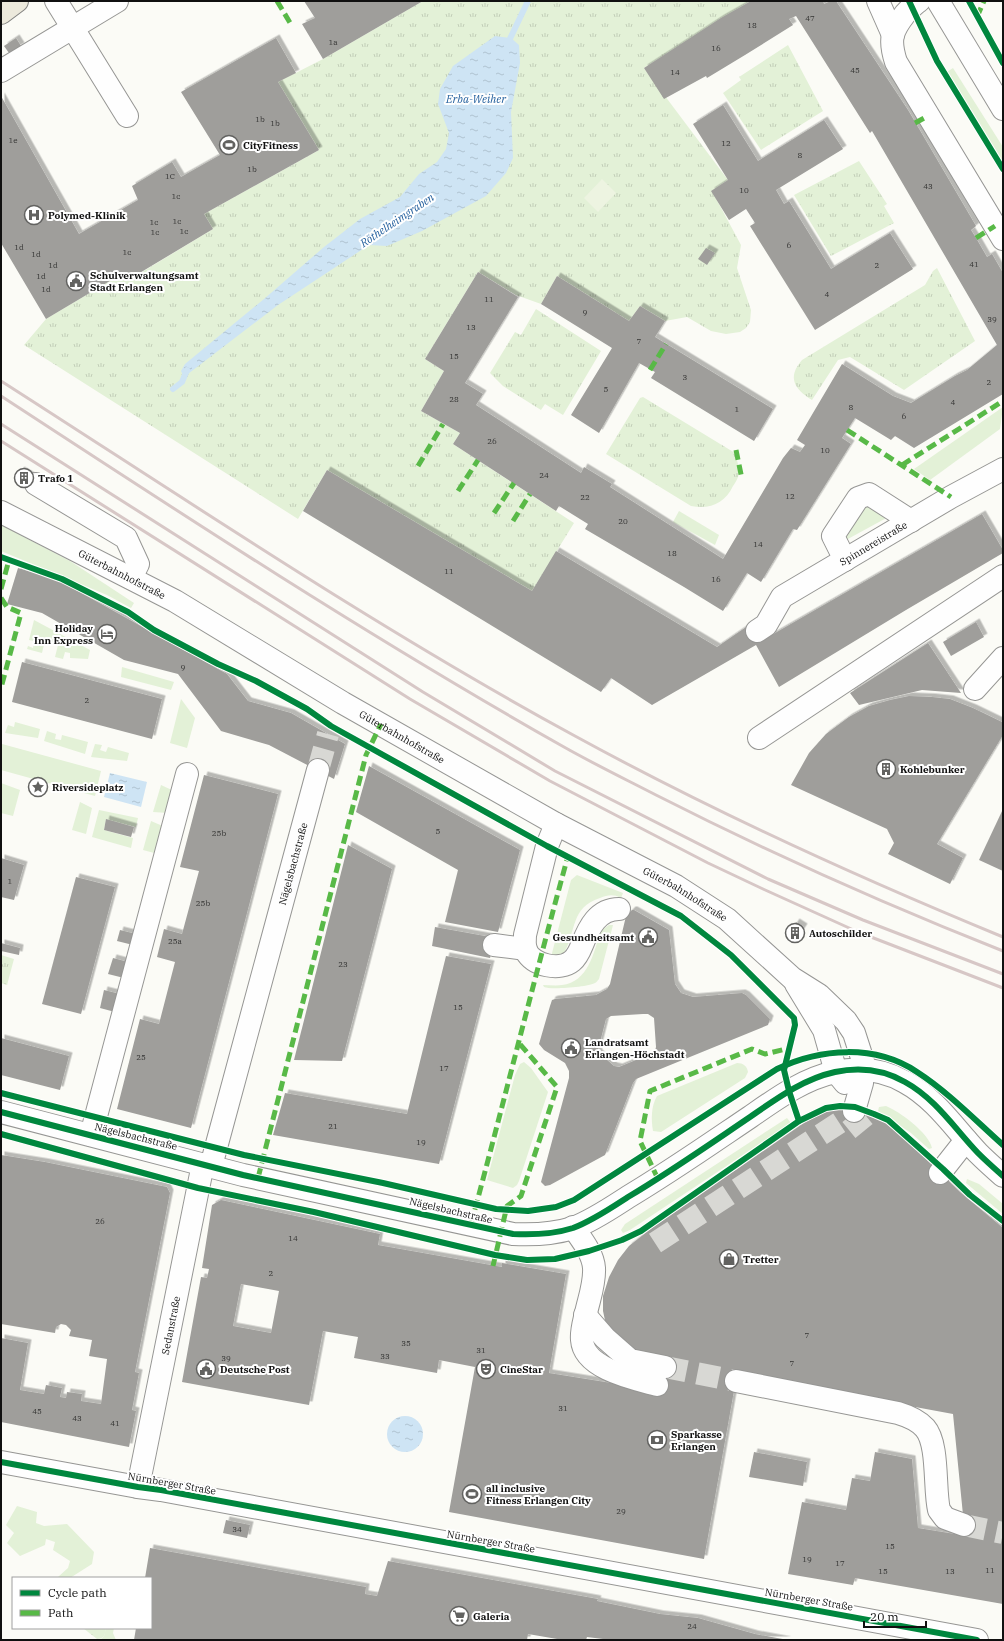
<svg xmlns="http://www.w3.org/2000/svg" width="1004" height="1641" font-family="'IBM Plex Serif',serif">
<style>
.grass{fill:#e3f1d7}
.park{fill:url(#park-tufts)}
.pitch{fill:#edf4e1}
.water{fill:url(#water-ripples)}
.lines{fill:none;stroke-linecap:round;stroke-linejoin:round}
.stream{stroke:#cee4f4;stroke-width:6}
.building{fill:#9f9e9b;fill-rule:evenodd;filter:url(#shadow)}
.minor-tunnel{stroke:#d8d8d4;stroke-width:22;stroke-dasharray:22 11;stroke-linecap:butt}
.minor-casing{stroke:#969694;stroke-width:24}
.major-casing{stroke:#838381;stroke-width:24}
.minor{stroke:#fefefe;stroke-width:22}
.major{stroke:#ece9dc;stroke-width:22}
.rail{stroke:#d7c7c6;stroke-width:3}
.quiet{stroke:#58b947;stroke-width:5;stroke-dasharray:10 5;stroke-linecap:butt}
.cycleway-casing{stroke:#fff;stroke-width:8}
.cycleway{stroke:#00873e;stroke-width:6}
.labels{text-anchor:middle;stroke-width:4;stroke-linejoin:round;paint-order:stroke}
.number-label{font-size:8px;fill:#343433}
.poi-label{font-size:10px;font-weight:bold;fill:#101010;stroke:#fff;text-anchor:start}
.street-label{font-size:10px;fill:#101010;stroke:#fff}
.water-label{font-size:11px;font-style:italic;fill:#1f5c9b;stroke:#fff}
</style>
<defs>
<pattern id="park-tufts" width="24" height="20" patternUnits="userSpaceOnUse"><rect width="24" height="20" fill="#e3f1d7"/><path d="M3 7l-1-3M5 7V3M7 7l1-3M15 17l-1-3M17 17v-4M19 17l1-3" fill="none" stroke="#c2ceb8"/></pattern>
<pattern id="water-ripples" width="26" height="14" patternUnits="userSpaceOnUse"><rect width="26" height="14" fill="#cee4f4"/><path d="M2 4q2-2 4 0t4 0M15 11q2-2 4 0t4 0" fill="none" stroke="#b0c3d0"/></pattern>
<filter id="shadow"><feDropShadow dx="3.5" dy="-3.5" stdDeviation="0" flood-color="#0004"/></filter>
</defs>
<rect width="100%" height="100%" fill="#fbfbf6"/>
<g class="grass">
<path d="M953 68 1003 147V163L947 72Z"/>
<path d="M1003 407 1000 429 930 480 914 469Z"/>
<path d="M864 507H872L890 516 846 540 844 530Z"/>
<path d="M679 511 719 535 715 545 673 522Z"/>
<path d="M1 525 70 561 134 603 131 608 107 595 1 551Z"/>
<path d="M34 620 90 650 88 659 70 658V653L65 652 63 659 55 657 58 645 45 640 42 653 27 649 28 646 33 648 34 641 29 640Z"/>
<path d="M122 667 174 682 171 690 121 677Z"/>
<path d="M181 699 195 718 187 748 170 743Z"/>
<path d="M15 722 40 729 38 738 5 733 8 725 14 727Z"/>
<path d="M47 731 56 734 55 739 61 740 62 735 88 742 85 754 44 741Z"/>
<path d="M2 744 101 771 95 796 1 770Z"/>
<path d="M95 744 102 745 100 750 106 752 108 747 129 753 127 761 91 757Z"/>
<path d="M1 783 20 790 13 816 1 813Z"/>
<path d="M161 785 174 791 168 813 153 812Z"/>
<path d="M80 802 92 808 86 834 72 830Z"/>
<path d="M99 810 138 818 136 827 106 820 104 830 133 838 131 848 92 837Z"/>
<path d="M151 821 165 827 158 854 143 850Z"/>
<path d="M577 875 623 893 621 898C613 894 608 895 600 898 570 908 577 930 564 953L561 956 551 957 571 880Z"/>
<path d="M609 925H613L599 979C598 980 596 983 595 983 588 987 551 990 544 987L543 985C549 985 556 986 562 985 588 982 594 953 600 932L602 930Z"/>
<path d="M524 1062 531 1068 548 1092 519 1181 517 1185 513 1188 487 1180 515 1075 520 1064Z"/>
<path d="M737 1063C743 1063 747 1066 748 1072L745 1078 661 1132 653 1131C651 1120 651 1106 657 1096Z"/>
<path d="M886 1106C899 1111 929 1133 932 1148L929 1149 911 1133 878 1111 879 1107Z"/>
<path d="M787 1118 791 1123 630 1230 623 1233 621 1230 625 1224Z"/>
<path d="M967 1179 979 1184 1003 1204V1214L966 1183Z"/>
<path d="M17 1506 37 1512 36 1523 44 1526 67 1524 94 1552 92 1564 70 1578H59L58 1577 68 1568 70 1561 53 1550 55 1542 46 1539 45 1545 20 1556 7 1543 14 1533 6 1525Z"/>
<path d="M106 1628H114L113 1633 116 1640 101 1639 104 1636Z"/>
</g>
<g class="park">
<path d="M423 1H750L644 68 728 180 712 191 741 245 737 268 751 310 750 322 746 328 740 332 726 334 711 331 687 317 665 321 640 306 629 321 557 276 541 304 516 295 478 272 425 359 444 371 421 411 460 433 453 444 574 523 532 591 327 470 298 519 24 345 46 319 125 272 129 280 213 229 204 214 319 150 278 82 323 59Z"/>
<path d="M788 45 823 111 761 150 723 93 741 80 739 77Z"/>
<path d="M859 161 887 204 884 206 894 223 831 256 794 195Z"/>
<path d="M937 268 975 341 904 390 850 357 838 360 812 400C794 389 787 377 802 360L925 285 933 271Z"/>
<path d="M536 309 601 351 563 415 545 404 541 410 503 386 490 373 515 332 521 335Z"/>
<path d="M643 397 735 453C736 458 739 465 739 471 739 477 736 482 733 486 725 503 710 510 691 506L606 454 640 398Z"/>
<path d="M1 955 14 959 7 985 1 983Z"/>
<path d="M83 1628H106C105 1635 104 1639 97 1639Z"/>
</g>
<path class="pitch" d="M602 179 616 193 598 212 584 198Z"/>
<g class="water">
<path d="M495 36 511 38 519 45 520 63 511 112 513 158 506 173 486 196 422 231 387 246 369 245 278 305 184 377 181 371 185 364 264 299 324 247 360 219 400 197 419 174 437 162 446 149 449 133 438 104 440 89 453 66Z"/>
<path d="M110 773 147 782 141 807 104 797Z"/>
<circle cx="405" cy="1434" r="18"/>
</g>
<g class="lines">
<g class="stream">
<path d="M507 45 528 1"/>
<path d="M173 389 182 382 187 370"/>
</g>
</g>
<g class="building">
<path d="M304 1H423L323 59 302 24 315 18Z"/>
<path d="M751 1H823L824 4 831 1H836L908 110 976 226 971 230 976 238 987 257 992 254 1003 273V394L914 448 895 436 891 440 855 418 842 438 851 444 797 530 793 529 761 582 747 573 723 611 684 587 585 529 588 524 559 506 556 511 453 444 460 433 421 411 444 371 425 359 478 272 518 297 465 383 483 394 476 405 581 473 584 467 612 484 610 487 723 559 783 458 791 448 800 452 805 445 797 440 842 364 893 396 911 403 955 376 967 370 997 345 872 131 870 133 796 16 789 19 793 25 745 55 707 78 706 76 664 99 644 68 721 18Z"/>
<path d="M16 38 21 46 9 53 4 46Z"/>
<path d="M276 38 296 73 278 82 319 150 204 214 213 229 128 280 125 272 46 319 1 243V96L79 234 138 200 132 186 172 162 181 177 220 155 181 92Z"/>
<path d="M723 105 758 161 824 120 843 149 776 190 784 204 789 201 831 269 890 233 913 269 815 330 750 226 755 223 746 209 729 220 711 191 728 180 693 124Z"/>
<path d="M706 248 715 253 707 265 698 259Z"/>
<path d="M557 276 629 321 640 306 665 321 655 337 773 409 754 441 651 378 655 372 639 363 599 433 571 415 612 348 541 304Z"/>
<path d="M21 470 33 477 27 485 16 479Z"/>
<path d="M327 470 532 591 556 551 717 647 752 623 763 640 982 514 1003 550V553L906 610 779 687 756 645 652 705 611 678 601 692 303 511Z"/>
<path d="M18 568 58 580 227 674 248 701 291 713 345 744 334 779 269 745 221 731 178 674 124 660 42 613 7 604Z"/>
<path d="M976 622 984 637 951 656 943 642Z"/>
<path d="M928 643 961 693 922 690 859 705 850 693Z"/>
<path d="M22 662 162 699 152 739 12 702Z"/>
<path d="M909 696 932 697 950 699 973 708 1002 722 1003 720V735L937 844 963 858 950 884 888 854 894 843 887 829 791 785 809 753 826 734 849 717 869 706 890 700Z"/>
<path d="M369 766 520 850 498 932 445 922 458 870 356 812Z"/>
<path d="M204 775 278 794 191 1128 117 1109 140 1019 159 1024 175 962 157 957 164 929 182 934 199 871 180 867Z"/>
<path d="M1003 809V871L979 860Z"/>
<path d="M106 819 134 827 131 837 104 830Z"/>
<path d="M348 845 392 869 342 1061 294 1060Z"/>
<path d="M1 858 24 865 14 900 1 897Z"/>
<path d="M76 877 115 887 81 1014 42 1004Z"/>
<path d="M632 910H634L669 930 675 984 681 993 693 997 742 993 746 995 770 1019 768 1025 636 1079 633 1083 605 1155 550 1185 545 1186 541 1182 569 1078V1071L565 1063 544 1050 539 1044 550 1006 552 1000 555 999 596 995 607 989 610 984 626 916ZM643 1014H648L654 1018 656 1047 655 1051 653 1053 619 1067 614 1066 599 1053 598 1050 606 1019 611 1016Z"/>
<path d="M796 922 804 927 794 943 786 938Z"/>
<path d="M435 927 496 938 490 958 432 946Z"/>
<path d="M120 930 136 934 133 945 117 941Z"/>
<path d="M1 943 20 948 19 955 1 951Z"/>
<path d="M446 956 491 964 439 1164 273 1135 285 1093 407 1114Z"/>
<path d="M113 958 128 962 124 978 108 974Z"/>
<path d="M104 990 120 994 115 1012 100 1008Z"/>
<path d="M1 1038 69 1056 60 1090 1 1075Z"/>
<path d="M833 1110H848L858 1112 884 1122 904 1138 960 1192 1003 1228V1604L855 1578 853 1585 788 1574 802 1502 846 1510 852 1478 870 1481 875 1452 912 1459 918 1528 967 1536 964 1525 953 1414 737 1374 704 1559 449 1512 475 1367 439 1360 437 1373 354 1358 358 1337 323 1331 309 1405 182 1382 201 1277 207 1278 209 1269 202 1268 212 1205 221 1200 380 1234 378 1245 502 1267V1263L566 1274 549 1373 661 1391 640 1356 606 1325 603 1311V1296L609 1277 618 1260 629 1246 652 1228 801 1125 819 1114ZM241 1284 279 1291 271 1333 233 1326Z"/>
<path d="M1 1155 45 1162 167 1187 170 1193 135 1372 139 1373 132 1410 136 1411 129 1447 1 1422V1338L28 1343 20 1390 44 1394 46 1385 62 1388 60 1397 66 1398 67 1392 82 1394 81 1401 101 1404 107 1359 89 1356 92 1340 69 1336 71 1330 66 1325 61 1324 56 1327 55 1333 1 1324Z"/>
<path d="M754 1452 807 1462 803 1486 749 1477Z"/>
<path d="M226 1520 250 1525 247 1538 223 1533Z"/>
<path d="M150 1548 366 1587 365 1594 377 1596 388 1561 598 1599 597 1601 660 1614 698 1618 755 1634 788 1640H611L587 1637 586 1640H563L528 1634 527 1640H134L136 1628H151V1578H145Z"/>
</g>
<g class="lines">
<g class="minor-tunnel">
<path d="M318 770 328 734"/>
<path d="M851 1115 864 1131"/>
<path d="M655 1243 851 1115 854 1111"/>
<path d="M665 1367 736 1381"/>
<path d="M964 1525 1003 1533"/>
</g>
<defs>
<g id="minor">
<path d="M56 1 127 116"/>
<path d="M878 1 893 35"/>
<path d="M919 1C913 5 910 9 905 14 891 32 889 40 896 62L1003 239"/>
<path d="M938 1 1003 109"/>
<path d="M1 71 117 1"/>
<path d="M36 484 126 538 138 564 131 578"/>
<path id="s1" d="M1 512 175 601 343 703 556 824 676 886 727 919 792 978 819 995 846 1021 854 1033 863 1061 862 1083 854 1111"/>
<path d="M845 560 833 536 858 498 869 494 911 521"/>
<path id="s2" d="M757 631 766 625 782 597 951 497 1003 469"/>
<path d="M975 689 1003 658"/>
<path d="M759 738 1003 576"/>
<path d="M556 824 547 846 525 935C525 940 524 946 526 951 534 966 560 971 572 961 577 957 580 950 582 945 589 927 598 909 619 909"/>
<path d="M494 945 526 949"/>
<path d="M796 984 824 1030 836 1072 845 1083"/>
<path d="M1 1112 243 1175 513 1234C533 1235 554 1234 573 1228 592 1221 611 1208 628 1197 670 1172 710 1144 750 1117 776 1099 803 1079 835 1072 859 1067 884 1070 905 1082 936 1099 955 1129 978 1153 986 1161 995 1169 1003 1176"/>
<path d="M91 1135 187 774"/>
<path id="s3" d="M211 1166 318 770"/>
<path d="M940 1173 966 1140"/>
<path d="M573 1227C581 1239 593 1253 594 1268 595 1283 589 1299 586 1313 584 1322 581 1331 582 1340 584 1369 635 1379 657 1385"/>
<path d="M585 1315 605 1338 630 1360 665 1367"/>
<path d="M736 1381 898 1413C908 1416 918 1420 925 1428 939 1444 934 1489 939 1510L945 1518 964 1525"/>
<path d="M1 1462 138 1487 161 1490 977 1640"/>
<path id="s4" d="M138 1487 203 1164"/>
</g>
<path id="major" d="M1 13 17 1"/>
</defs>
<use href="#minor" class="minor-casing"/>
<use href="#major" class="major-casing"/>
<use href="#minor" class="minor"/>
<use href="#major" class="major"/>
<g class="rail">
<path d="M1 381C190 502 378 629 575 736 714 812 857 877 1003 937"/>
<path d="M1 396C186 517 371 638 564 747 594 764 625 779 656 795 770 853 884 904 1003 951"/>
<path d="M1 424 423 692 555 771 768 879 863 920 1003 974"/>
<path d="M1 441 410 699 550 781 708 863 763 889 858 932 1003 988"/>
</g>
<g class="quiet">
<path d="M277 1 292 26"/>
<path d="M977 17 984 1"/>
<path d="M915 123 928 116"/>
<path d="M976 238 995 226"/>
<path d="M650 370 666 344"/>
<path d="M847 430 951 497"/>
<path d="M736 450 742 479"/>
<path d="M902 465 1003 401"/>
<path d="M418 466 443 424"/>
<path d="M458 491 478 460"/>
<path d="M494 513 514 483"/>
<path d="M513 521 530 494"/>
<path d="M1 589 9 560"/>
<path d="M1 598 7 607 21 613 1 688"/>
<path d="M258 1178 366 755 381 724"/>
<path d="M658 1179 640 1141 650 1091 752 1049 765 1054 790 1048"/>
<path d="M471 1224C504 1102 534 979 568 856"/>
<path d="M493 1266 507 1206 521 1196 557 1087 519 1043"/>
</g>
<defs>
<g id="cycleway">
<path d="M909 1 937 61 1003 169"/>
<path d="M969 1 1003 63"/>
<path d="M1 557 62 579 128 612 154 630 218 664 256 681 307 709 331 726 547 846 681 916 731 955 794 1018 795 1025 784 1070 789 1091 799 1121"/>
<path d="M1 1093 244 1155 383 1183 496 1209 528 1211 556 1207 574 1200 777 1069C820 1048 875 1044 917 1072 948 1092 975 1120 1003 1145"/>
<path d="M1 1112 243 1175 513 1234C533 1235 554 1234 573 1228 592 1221 611 1208 628 1197 670 1172 710 1144 750 1117 776 1099 803 1079 835 1072 859 1067 884 1070 905 1082 936 1099 955 1129 978 1153 986 1161 995 1169 1003 1176"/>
<path d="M1 1134 198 1188 314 1212 495 1255 527 1260 555 1259 589 1251 622 1240 641 1231 799 1121 826 1108 840 1106 855 1107 874 1114 888 1120 943 1169 970 1195 1003 1221"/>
<path d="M1 1462 138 1487 161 1490 977 1640"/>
</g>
</defs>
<use href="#cycleway" class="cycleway-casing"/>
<use href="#cycleway" class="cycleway"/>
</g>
<defs>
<symbol id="stadium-ring" viewBox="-11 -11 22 22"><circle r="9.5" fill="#fff" stroke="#626260" stroke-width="1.5"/><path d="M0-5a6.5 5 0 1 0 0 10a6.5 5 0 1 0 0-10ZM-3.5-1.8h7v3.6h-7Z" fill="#626260"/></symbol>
<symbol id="hospital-ring" viewBox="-11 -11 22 22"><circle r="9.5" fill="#fff" stroke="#626260" stroke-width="1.5"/><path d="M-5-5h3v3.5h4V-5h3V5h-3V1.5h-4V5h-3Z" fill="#626260"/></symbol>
<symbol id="civic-ring" viewBox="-11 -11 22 22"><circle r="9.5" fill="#fff" stroke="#626260" stroke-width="1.5"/><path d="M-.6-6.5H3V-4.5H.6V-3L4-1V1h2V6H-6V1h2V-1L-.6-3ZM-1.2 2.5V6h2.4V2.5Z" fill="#626260"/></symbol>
<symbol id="building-ring" viewBox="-11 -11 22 22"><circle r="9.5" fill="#fff" stroke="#626260" stroke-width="1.5"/><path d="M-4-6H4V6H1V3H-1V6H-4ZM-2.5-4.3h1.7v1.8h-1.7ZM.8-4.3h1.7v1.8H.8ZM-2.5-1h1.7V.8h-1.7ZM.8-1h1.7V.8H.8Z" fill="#626260"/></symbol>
<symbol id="hotel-ring" viewBox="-11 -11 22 22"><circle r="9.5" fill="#fff" stroke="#626260" stroke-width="1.5"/><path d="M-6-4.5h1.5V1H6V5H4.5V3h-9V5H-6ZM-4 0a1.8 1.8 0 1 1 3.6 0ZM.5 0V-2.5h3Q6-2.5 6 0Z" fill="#626260"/></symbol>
<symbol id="sight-ring" viewBox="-11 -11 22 22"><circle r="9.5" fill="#fff" stroke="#626260" stroke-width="1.5"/><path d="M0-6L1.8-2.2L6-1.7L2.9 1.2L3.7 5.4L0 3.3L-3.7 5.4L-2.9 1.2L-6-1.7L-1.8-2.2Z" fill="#626260"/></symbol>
<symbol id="shop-ring" viewBox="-11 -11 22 22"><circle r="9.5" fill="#fff" stroke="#626260" stroke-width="1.5"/><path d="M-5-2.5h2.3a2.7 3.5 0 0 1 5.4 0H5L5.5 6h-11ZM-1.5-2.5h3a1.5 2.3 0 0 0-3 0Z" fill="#626260"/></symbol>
<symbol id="theatre-ring" viewBox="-11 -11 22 22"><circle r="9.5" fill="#fff" stroke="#626260" stroke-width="1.5"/><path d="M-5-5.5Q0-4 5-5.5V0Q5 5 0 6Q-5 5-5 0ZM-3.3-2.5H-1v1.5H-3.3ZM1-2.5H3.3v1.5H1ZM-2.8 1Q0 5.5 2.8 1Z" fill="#626260"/></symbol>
<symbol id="bank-ring" viewBox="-11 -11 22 22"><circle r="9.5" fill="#fff" stroke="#626260" stroke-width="1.5"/><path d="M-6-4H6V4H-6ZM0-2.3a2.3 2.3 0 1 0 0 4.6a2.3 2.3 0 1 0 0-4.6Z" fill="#626260"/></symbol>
<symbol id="supermarket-ring" viewBox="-11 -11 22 22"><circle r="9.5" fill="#fff" stroke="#626260" stroke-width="1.5"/><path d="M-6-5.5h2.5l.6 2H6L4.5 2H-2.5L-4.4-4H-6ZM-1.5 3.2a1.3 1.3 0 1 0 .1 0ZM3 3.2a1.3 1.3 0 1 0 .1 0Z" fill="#626260"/></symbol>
</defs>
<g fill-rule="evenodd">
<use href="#stadium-ring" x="218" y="134" width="22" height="22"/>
<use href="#hospital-ring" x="23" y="204" width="22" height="22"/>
<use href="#civic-ring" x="65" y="270" width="22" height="22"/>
<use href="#building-ring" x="13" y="467" width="22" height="22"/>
<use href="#hotel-ring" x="96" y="623" width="22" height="22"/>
<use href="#building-ring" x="875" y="758" width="22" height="22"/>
<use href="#sight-ring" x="27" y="776" width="22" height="22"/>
<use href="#building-ring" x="784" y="922" width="22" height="22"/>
<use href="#civic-ring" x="637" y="926" width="22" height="22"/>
<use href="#civic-ring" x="560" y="1037" width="22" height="22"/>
<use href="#shop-ring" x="718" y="1248" width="22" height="22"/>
<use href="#civic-ring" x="195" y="1358" width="22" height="22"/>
<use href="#theatre-ring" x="475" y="1358" width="22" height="22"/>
<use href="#bank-ring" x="646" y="1429" width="22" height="22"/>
<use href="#stadium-ring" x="461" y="1483" width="22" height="22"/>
<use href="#supermarket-ring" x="448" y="1605" width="22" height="22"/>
</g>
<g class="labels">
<g class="number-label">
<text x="810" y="21">47</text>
<text x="752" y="28">18</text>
<text x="333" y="45">1a</text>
<text x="716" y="51">16</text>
<text x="855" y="73">45</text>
<text x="675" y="75">14</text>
<text x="260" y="122">1b</text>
<text x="275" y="126">1b</text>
<text x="13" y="143">1e</text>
<text x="726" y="146">12</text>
<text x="800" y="158">8</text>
<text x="252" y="172">1b</text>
<text x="170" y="179">1C</text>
<text x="928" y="189">43</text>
<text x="744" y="193">10</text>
<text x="176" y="199">1c</text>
<text x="177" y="224">1c</text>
<text x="154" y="225">1c</text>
<text x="184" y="234">1c</text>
<text x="155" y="235">1c</text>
<text x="789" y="248">6</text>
<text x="19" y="250">1d</text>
<text x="127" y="255">1c</text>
<text x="36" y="257">1d</text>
<text x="974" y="267">41</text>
<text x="53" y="268">1d</text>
<text x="877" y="268">2</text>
<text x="41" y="279">1d</text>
<text x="46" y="292">1d</text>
<text x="827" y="297">4</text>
<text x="489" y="302">11</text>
<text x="585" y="315">9</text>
<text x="992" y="322">39</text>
<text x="471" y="330">13</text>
<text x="639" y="344">7</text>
<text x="454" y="359">15</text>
<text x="685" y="380">3</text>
<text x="989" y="385">2</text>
<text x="606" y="392">5</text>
<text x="454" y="402">28</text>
<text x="953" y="405">4</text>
<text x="851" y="410">8</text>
<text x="737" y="412">1</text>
<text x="904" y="419">6</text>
<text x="492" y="444">26</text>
<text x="825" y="453">10</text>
<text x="544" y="478">24</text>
<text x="790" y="499">12</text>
<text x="585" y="500">22</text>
<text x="623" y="524">20</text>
<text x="758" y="547">14</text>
<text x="672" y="556">18</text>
<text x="449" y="574">11</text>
<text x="716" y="582">16</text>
<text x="183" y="670">9</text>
<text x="87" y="703">2</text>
<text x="438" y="834">5</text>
<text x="219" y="836">25b</text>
<text x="10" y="884">1</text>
<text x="203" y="906">25b</text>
<text x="175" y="944">25a</text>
<text x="343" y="967">23</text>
<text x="458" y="1010">15</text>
<text x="141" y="1060">25</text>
<text x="444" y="1071">17</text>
<text x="333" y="1129">21</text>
<text x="421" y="1145">19</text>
<text x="100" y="1224">26</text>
<text x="293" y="1241">14</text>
<text x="271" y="1276">2</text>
<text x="807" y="1338">7</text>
<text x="406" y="1346">35</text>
<text x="481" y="1353">31</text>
<text x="385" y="1359">33</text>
<text x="226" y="1361">39</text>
<text x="792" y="1366">7</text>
<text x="563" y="1411">31</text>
<text x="37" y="1414">45</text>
<text x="77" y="1421">43</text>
<text x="115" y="1426">41</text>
<text x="621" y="1514">29</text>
<text x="237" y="1532">34</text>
<text x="890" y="1549">15</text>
<text x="807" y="1562">19</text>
<text x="840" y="1566">17</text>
<text x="990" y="1573">11</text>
<text x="883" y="1574">15</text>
<text x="950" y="1574">13</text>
<text x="692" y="1629">24</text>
</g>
<g class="poi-label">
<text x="243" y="149">CityFitness</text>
<text x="48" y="219">Polymed-Klinik</text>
<text x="90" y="279">Schulverwaltungsamt<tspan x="90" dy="12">Stadt Erlangen</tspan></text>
<text x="38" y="482">Trafo 1</text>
<text x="93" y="632" text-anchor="end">Holiday<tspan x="93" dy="12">Inn Express</tspan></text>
<text x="900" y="773">Kohlebunker</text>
<text x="52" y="791">Riversideplatz</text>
<text x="809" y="937">Autoschilder</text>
<text x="634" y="941" text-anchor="end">Gesundheitsamt</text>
<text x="585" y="1046">Landratsamt<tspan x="585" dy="12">Erlangen-Höchstadt</tspan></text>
<text x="743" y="1263">Tretter</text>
<text x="220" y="1373">Deutsche Post</text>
<text x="500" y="1373">CineStar</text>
<text x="671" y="1438">Sparkasse<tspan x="671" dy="12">Erlangen</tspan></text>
<text x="486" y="1492">all inclusive<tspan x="486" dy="12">Fitness Erlangen City</tspan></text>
<text x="473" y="1620">Galeria</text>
</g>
<g class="street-label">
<text dy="4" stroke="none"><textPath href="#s2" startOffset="149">Spinnereistraße</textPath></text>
<text dy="4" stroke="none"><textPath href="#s1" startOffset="136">Güterbahnhofstraße</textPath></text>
<text dy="4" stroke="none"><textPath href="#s1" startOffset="460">Güterbahnhofstraße</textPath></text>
<text dy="4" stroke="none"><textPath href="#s3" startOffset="313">Nägelsbachstraße</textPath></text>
<text dy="4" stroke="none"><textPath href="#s1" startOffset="784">Güterbahnhofstraße</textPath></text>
<text transform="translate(136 1136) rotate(14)" y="4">Nägelsbachstraße</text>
<text transform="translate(451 1210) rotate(13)" y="4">Nägelsbachstraße</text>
<text dy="4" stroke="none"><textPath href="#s4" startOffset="165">Sedanstraße</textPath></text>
<text transform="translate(172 1483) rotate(10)" y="4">Nürnberger Straße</text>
<text transform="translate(491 1541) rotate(10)" y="4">Nürnberger Straße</text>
<text transform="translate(809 1599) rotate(10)" y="4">Nürnberger Straße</text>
</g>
<g class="water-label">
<text x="476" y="103">Erba-Weiher</text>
<text transform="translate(397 220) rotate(-34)" y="4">Röthelheimgraben</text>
</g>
</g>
<rect width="1004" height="1641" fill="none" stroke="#101010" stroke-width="4"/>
<rect x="12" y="1577" width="140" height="52" fill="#ffffff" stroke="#9f9f9f"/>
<rect x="20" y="1590" width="20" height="6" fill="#00873e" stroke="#9f9f9f"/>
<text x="48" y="1597" font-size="12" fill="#101010">Cycle path</text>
<rect x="20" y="1610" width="20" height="6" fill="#58b947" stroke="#9f9f9f"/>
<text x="48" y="1617" font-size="12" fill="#101010">Path</text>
<path d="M864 1621v6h62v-6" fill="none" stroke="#101010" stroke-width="2"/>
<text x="870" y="1621" font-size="12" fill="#101010" stroke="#ffffff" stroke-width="3" paint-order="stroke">20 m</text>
</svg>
